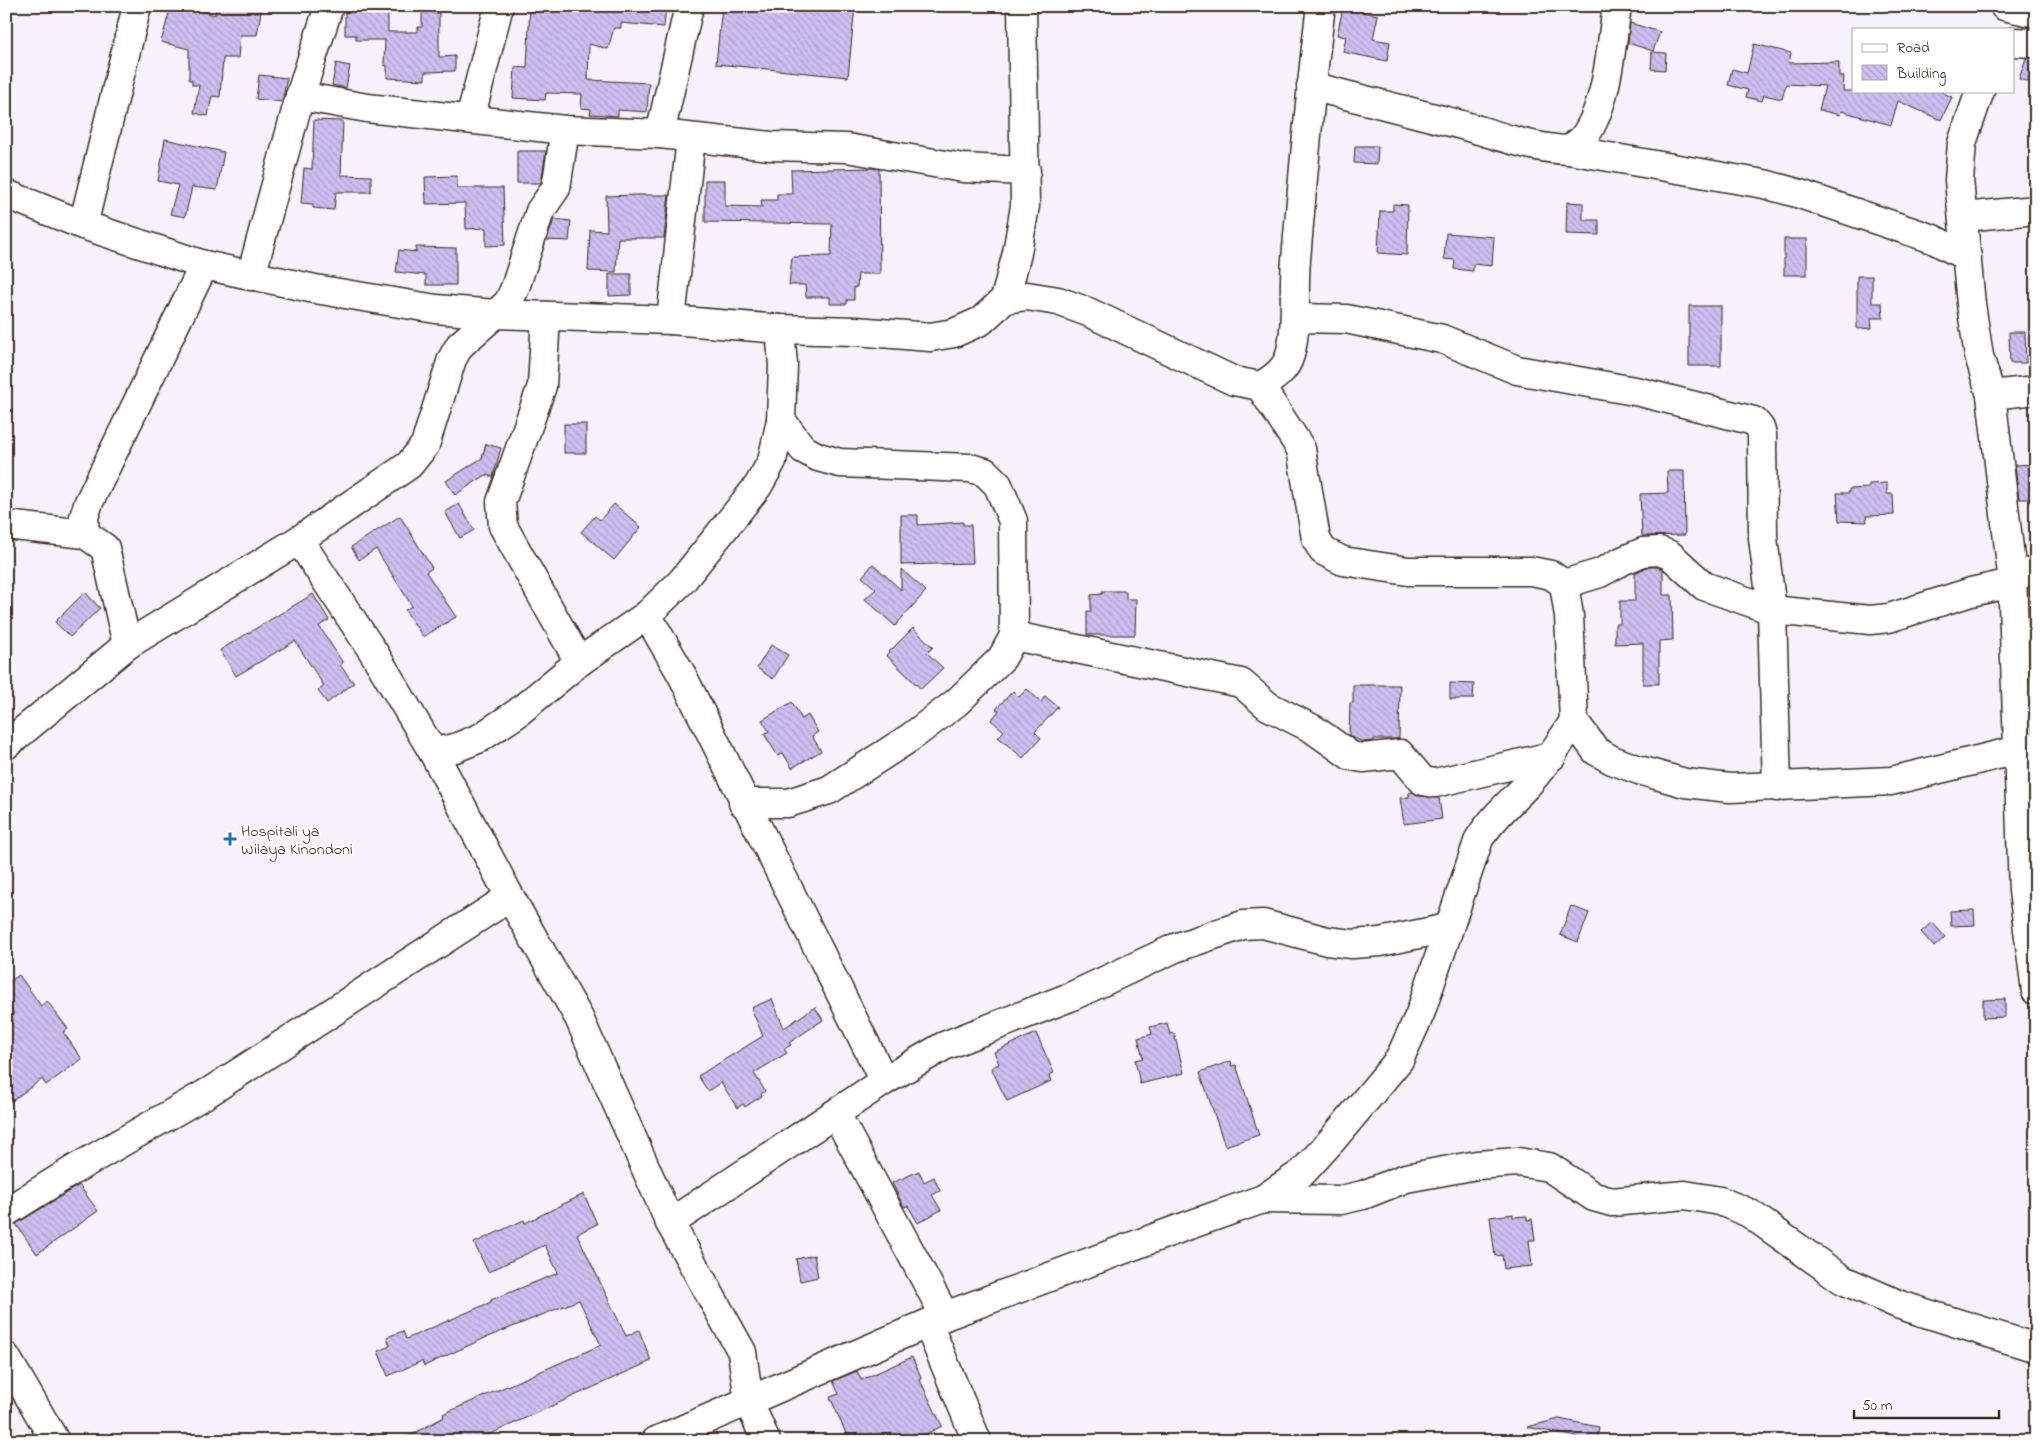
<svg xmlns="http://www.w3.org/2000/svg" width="2042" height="1447" font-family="'Indie Flower',sans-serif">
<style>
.building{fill:url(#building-back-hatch);stroke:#3b2a1e}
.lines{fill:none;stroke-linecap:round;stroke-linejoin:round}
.minor-casing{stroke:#3b2a1e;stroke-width:31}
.minor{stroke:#fff;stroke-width:28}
.poi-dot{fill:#1f6fb2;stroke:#fff;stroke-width:2}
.labels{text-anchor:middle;stroke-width:4;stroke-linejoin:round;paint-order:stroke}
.poi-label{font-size:16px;fill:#3b2a1e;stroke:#fff;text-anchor:start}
</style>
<defs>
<pattern id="building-back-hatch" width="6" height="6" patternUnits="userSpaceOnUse" patternTransform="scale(1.25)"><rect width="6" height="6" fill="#ccbef0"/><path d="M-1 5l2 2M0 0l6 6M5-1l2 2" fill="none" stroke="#b0a3cd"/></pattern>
</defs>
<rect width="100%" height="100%" fill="#f5f2fc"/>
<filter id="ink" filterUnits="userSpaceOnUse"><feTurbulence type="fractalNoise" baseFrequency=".02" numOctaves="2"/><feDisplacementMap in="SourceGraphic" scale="10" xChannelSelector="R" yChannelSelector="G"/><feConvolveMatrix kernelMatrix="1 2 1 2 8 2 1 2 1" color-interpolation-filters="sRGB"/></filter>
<g filter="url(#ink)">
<g class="building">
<path d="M171 6H182L215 15 216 6H262L257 35H240L238 58H223L220 97 212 96 208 116 194 113 199 85H192V80H189V49L161 42Z"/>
<path d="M356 6H374V11H388V32H418V27H422V13H439V57L455 56V71L425 72V80L387 78V66L384 65 385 40H356V35H345V10H356Z"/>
<path d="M530 6 623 9V6H666L664 27 621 23V28H614L608 49 589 44 588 80 649 83 647 112 618 110V116L590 114 591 109 581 108 582 94 546 93 545 100 513 98 515 67 527 68Z"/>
<path d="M722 6 790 9V6H855L848 77 716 64Z"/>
<path d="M1343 8 1378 15 1373 39 1390 42 1387 61 1343 52 1346 37 1337 35Z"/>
<path d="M1630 23 1660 32 1653 51 1628 43Z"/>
<path d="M1754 44 1791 53 1789 63 1839 62V76H1844L1843 91H1939L1952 97 1941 120 1898 101 1891 125 1841 111 1840 115 1819 110 1825 86 1786 84 1782 99 1764 95 1762 101 1746 97 1748 90 1728 85 1732 69 1747 73Z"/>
<path d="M1652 52 1666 53 1665 70 1651 69Z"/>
<path d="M2026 58 2036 59V84L2019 79Z"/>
<path d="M336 63 350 66 346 88 332 85Z"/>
<path d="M259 75 287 78 282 102 256 99Z"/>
<path d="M314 120 343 121 341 175 371 176V192H336L334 210 313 208V204L301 203 304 168 312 169Z"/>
<path d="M165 139 224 152 217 190 192 187 185 217 170 214 178 185 158 181Z"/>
<path d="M1355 146H1378L1377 164 1354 163Z"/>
<path d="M517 151H546L541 183H517Z"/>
<path d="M872 168 879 169 880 274H858L857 287H854V300H847V304H830V297H806L805 285H789L792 257 831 256 832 224 705 222V180H725V206L762 207 761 200H777V194H792L791 170Z"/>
<path d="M457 176V188H503L505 245 486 246V228L466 229 465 203 426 204 425 177Z"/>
<path d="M637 195H669L664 238H618L616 272 588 271 590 230 607 231 606 196Z"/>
<path d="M1567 202 1583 203V220H1599V235L1566 234Z"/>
<path d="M1393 204 1408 205 1407 255 1378 253 1380 211H1393Z"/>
<path d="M554 219 571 221 569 241 547 240Z"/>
<path d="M1446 233 1494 237 1492 266 1473 264V271L1454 269 1455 260 1444 259Z"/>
<rect x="1784" y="239" width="23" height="36"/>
<path d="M416 247 456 248V285H426V275L396 272 399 250 416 252Z"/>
<path d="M609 274H631V295L609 296Z"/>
<path d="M1857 276H1872V303H1882L1883 318H1871L1872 328 1857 329Z"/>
<rect x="1689" y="306" width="32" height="60"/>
<path d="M2009 332H2025L2026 363H2010Z"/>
<rect x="564" y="424" width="22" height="29"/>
<path d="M486 444 501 448 493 477 486 475 455 495 446 481 482 458Z"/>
<path d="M2036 464V499H2019L2015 465Z"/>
<path d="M1667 471H1684L1685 535 1642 536 1640 494 1668 493Z"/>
<path d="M1887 483V494H1893L1894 515 1866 516 1867 522 1839 521 1837 493H1849V489L1869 488V484Z"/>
<path d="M459 504 474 530 460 538 445 512Z"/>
<path d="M614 504 641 527 614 560 581 532 595 516 600 520Z"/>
<path d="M901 515H918V525L963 522V525H971L973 563 901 565Z"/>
<path d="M400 516 432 568 426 572 456 617 423 637 405 610 412 606 376 549 359 560 351 547Z"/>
<path d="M873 564 901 590V569L926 591 895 626 865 599 876 589 862 577Z"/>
<path d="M1647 567H1657L1663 570V595H1672L1673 640 1659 641V684H1643V643L1615 644V624H1620V601H1635V573Z"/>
<path d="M1102 591H1126V599H1136L1135 635H1087V611H1091V595L1102 594Z"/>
<path d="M85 592 100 608 70 637 55 622Z"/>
<path d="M313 594 329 620 319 626 343 663 340 665 354 683 327 703 318 691 324 686 295 641 236 676 220 650Z"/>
<path d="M913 628 933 647 927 653 943 668 921 689 886 655Z"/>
<path d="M771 645 788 655 773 679 757 668Z"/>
<path d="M1450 683 1474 684 1473 699H1450Z"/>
<path d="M1353 685H1400L1399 739H1374V741L1363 742 1349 736 1350 703H1353Z"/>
<path d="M1027 689 1041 702 1045 696 1058 707 1035 732 1041 738 1023 758 998 737 1004 731 991 720 999 711 996 709 1013 691 1019 697Z"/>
<path d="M792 702 802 719 808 715 818 732 812 736 821 751 792 768 783 753 778 756 764 734 769 731 762 720Z"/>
<path d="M1413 792 1420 796 1439 798 1442 819 1404 824 1400 798 1409 797V793Z"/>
<path d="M1571 906 1589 913 1578 942 1560 935Z"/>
<path d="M1974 910 1975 925 1951 926 1950 911Z"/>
<path d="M1932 922 1945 937 1934 947 1921 932Z"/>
<path d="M19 975 41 1006 47 1001 68 1029 63 1032 82 1059 46 1085 42 1079 6 1105V1020L14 1014 6 1003V984Z"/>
<path d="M772 999 784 1028 815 1007 823 1020 789 1043 791 1045 784 1049 787 1053 754 1073 765 1091 761 1094 762 1096 745 1107 743 1104 737 1108 721 1082 708 1091 698 1076 763 1036 751 1008Z"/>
<path d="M2005 999V1017L1983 1018V1000Z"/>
<path d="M1167 1023 1170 1034 1174 1033 1184 1073 1140 1084 1135 1060 1143 1058 1138 1038 1152 1034 1150 1027Z"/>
<path d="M1036 1033 1054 1073 1049 1075 1051 1081 1007 1101 991 1068 999 1064 994 1052Z"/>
<path d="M1231 1061 1232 1066 1236 1065 1259 1135 1225 1146 1200 1072Z"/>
<path d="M919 1171 924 1182 934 1177 940 1191 932 1195 941 1210 918 1223 908 1206 904 1207 892 1183Z"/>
<path d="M79 1185 98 1211 37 1254 16 1224Z"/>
<path d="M584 1194 597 1224 577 1234 626 1336 639 1330 651 1361 475 1441H400L444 1417 443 1414 601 1345 579 1300 485 1338 424 1366 422 1361 388 1376 378 1351 390 1346 387 1337 403 1331 406 1339 491 1302V1300L558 1273 545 1245 488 1272 474 1243 524 1220 525 1223Z"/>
<path d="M1513 1214V1217L1527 1216V1220L1532 1219 1535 1240H1529L1532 1266 1504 1269 1502 1255 1495 1256 1490 1217Z"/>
<path d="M814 1255 818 1277 800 1281 796 1259Z"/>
<path d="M912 1357 922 1379 920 1380 942 1426 912 1441H860L857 1434 848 1438 830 1397 839 1394 833 1381 857 1371 861 1380Z"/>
<path d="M1559 1419 1599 1427 1597 1441 1527 1427Z"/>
</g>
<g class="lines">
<defs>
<g id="minor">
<path d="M2004 6 2036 13"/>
<path d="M2013 42 2036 43"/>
<path d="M1311 86C1360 99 1409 111 1458 124 1495 134 1531 149 1569 150 1574 146 1580 142 1584 137 1608 104 1611 46 1617 6"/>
<path d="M1980 91 1962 143 1959 180 1971 304 1979 356 1991 395 2012 574 2023 891 2036 991"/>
<path d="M300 96 367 108 565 130 660 134 771 146 847 148 963 168 1026 171"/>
<path d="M470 119 499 6"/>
<path d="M660 134 689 6"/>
<path d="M1569 150 1764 184 1797 193 1933 239 1967 257"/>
<path d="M6 194 83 225 204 265 315 289 436 309 495 314 671 320 780 329 856 331 930 337 954 333 981 321 1005 299 1027 296 1058 301 1088 312 1234 381 1260 386C1273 379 1286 370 1290 355 1298 324 1293 291 1296 260 1303 175 1310 91 1321 6"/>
<path d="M1963 217 2036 210"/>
<path d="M83 225 137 6"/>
<path d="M251 276 300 96 329 6"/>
<path d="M1005 299 1017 253 1025 206 1022 6"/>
<path d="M546 316 542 386 501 502 503 526 579 662"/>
<path d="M1295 318 1346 319 1442 339 1517 370 1640 392 1754 421 1760 428 1762 435 1763 538 1772 610 1777 787"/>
<path d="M671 320 691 138"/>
<path d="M1260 386 1301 449 1316 539 1323 551 1343 561 1408 571H1531L1551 575 1564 584 1569 616 1574 721 1596 751 1612 760 1639 770 1685 783 1730 788 1891 781 2018 750 2036 748"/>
<path d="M1991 395 2036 390"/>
<path d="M6 525 85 534"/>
<path d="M299 540 374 653 433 752 510 897 579 1018 670 1223 742 1352 749 1402 766 1441"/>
<path d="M2012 574 2036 572"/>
<path d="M1564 584 1600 573 1622 561 1643 552 1659 551 1670 555 1704 586 1772 610 1870 620 1889 618 1971 592 2012 583"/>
<path d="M647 615 682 675 884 1081"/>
<path d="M1014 636 1241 683 1268 706 1313 729 1351 756 1363 758 1400 754 1423 781 1435 783 1552 756"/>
<path d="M127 645 105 548 85 534 84 517 89 502 204 265"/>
<path d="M6 745 127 645 299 540 409 465 425 445 452 359 460 345 508 303 515 288 540 211 556 188 565 130"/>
<path d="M433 752 455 748 480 738 516 714 579 662 647 615 682 581 758 486 772 461 781 420"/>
<path d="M743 803H788L829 790 911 737 957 702 1002 658 1014 636 1013 521 998 485 985 472 970 468 840 463 818 457 803 449 781 420 783 365 780 329"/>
<path d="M836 1114 945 1316"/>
<path d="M1263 1199 1341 1200 1363 1195 1406 1178 1477 1165 1518 1162 1549 1167 1594 1197 1612 1202 1685 1195 1720 1201 1749 1213 1843 1280 1900 1305 2036 1348"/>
<path d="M6 1212 75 1169 209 1092 510 897"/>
<path d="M670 1223 884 1081 944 1046 1070 997 1175 948 1243 925 1263 924 1327 941 1352 944 1380 942 1448 928"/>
<path d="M928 1324 977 1441"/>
<path d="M6 1357 55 1441"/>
<path d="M656 1441 945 1316 1181 1228 1263 1199 1303 1172 1333 1139 1399 1060 1420 1014 1479 839C1493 817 1511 802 1528 784 1546 764 1560 743 1574 721"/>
</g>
</defs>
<use href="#minor" class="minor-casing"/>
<use href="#minor" class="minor"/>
</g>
</g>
<path class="poi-dot" d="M227.5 831.5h5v5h5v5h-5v5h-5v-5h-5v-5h5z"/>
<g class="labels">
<g class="poi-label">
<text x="241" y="836">Hospitali ya<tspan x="241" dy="18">Wilaya Kinondoni</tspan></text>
</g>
</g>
<rect width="2042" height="1447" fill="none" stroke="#fff" stroke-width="25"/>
<rect x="12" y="12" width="2017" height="1422" fill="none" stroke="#3b2a1e" stroke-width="2" filter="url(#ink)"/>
<rect x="1852" y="28" width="162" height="65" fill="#ffffff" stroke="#b1aaa5"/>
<rect x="1862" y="44" width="25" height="8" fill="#ffffff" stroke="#b1aaa5"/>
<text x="1897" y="52" font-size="15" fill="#3b2a1e">Road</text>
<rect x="1862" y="65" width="25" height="15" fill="url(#building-back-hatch)" stroke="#b1aaa5"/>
<text x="1897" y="78" font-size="15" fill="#3b2a1e">Building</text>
<path d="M1854 1410v8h145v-8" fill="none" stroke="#3b2a1e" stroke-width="2.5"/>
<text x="1862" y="1410" font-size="15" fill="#3b2a1e" stroke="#ffffff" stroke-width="4" paint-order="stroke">50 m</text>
</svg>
